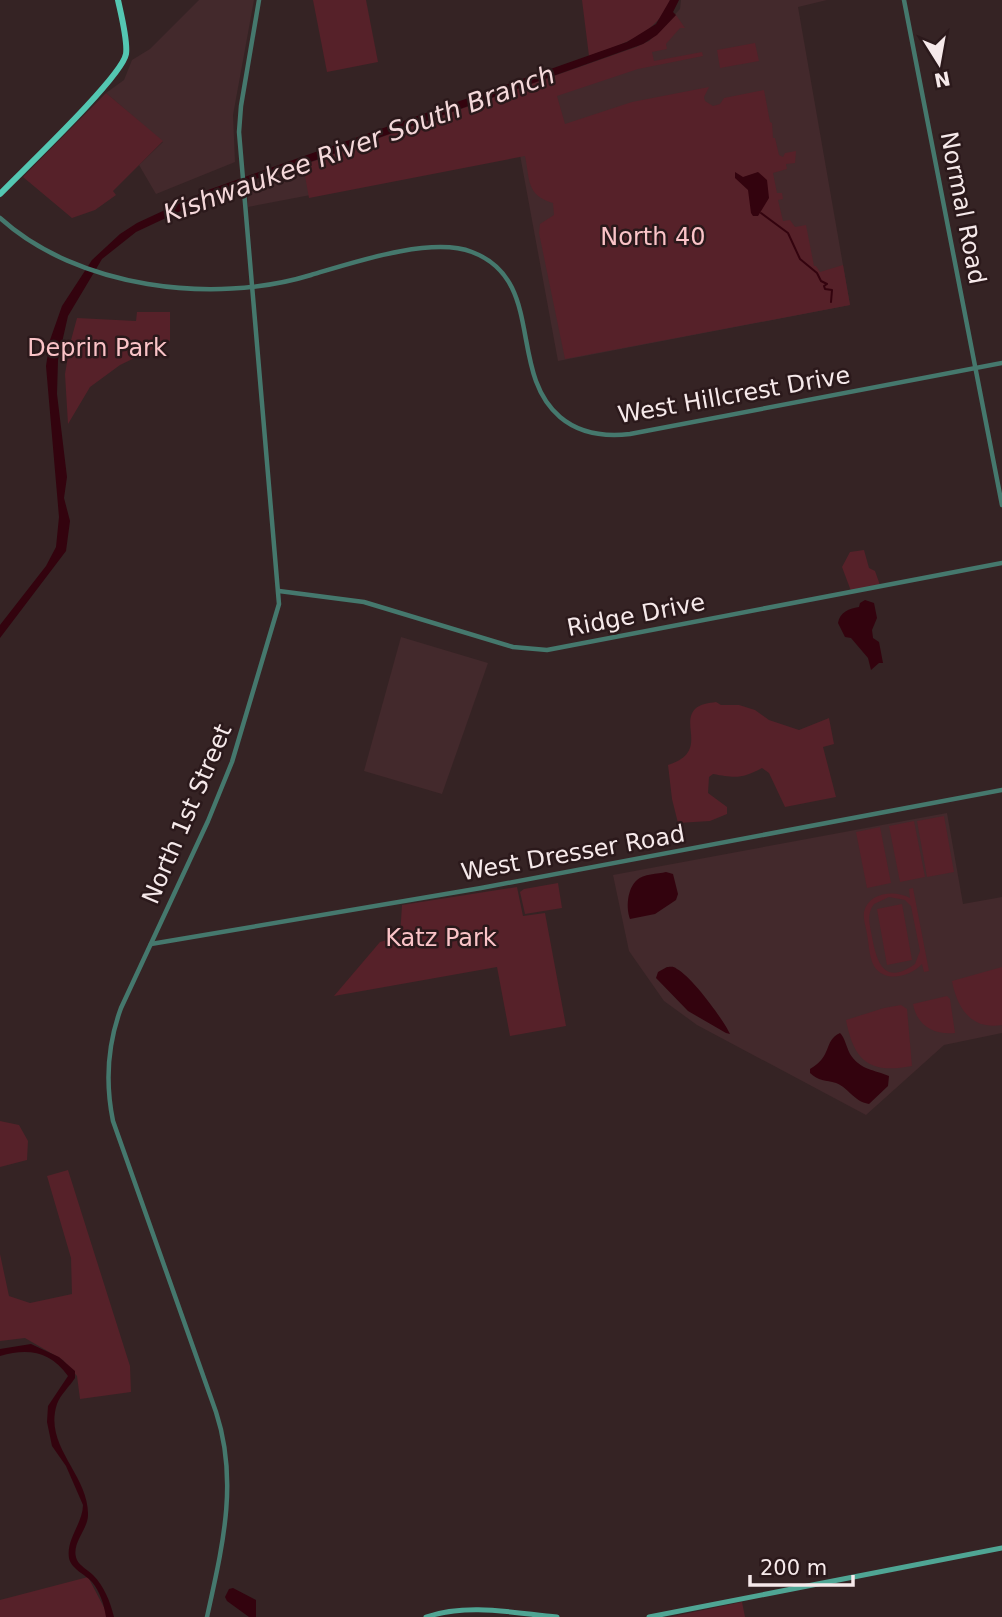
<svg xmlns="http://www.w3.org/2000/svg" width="1002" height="1617" font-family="'DejaVu Sans',sans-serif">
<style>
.built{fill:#43292c}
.green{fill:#562129;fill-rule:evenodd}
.water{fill:#33030e}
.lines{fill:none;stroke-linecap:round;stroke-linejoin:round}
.stream{stroke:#33030e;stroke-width:2}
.tertiary{stroke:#45786d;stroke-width:4.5}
.secondary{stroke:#4fa594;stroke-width:5}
.primary{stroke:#54c7b2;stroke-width:6}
.labels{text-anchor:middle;stroke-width:5;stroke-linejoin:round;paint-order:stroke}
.street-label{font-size:24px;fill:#f6e9ea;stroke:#2b191b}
.park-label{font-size:24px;fill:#fac3c7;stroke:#2b191b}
.water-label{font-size:26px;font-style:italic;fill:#f4d8da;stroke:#2b191b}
</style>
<rect width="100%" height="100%" fill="#352324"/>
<g class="built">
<path d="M199 0H254L233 115 235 162 156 194 139 165 163 142 106 93 124 80 132 60 150 49Z"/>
<path d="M681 0H827L798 7 850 305 558 361 520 155 248 207 247 186 643 49 680 9Z"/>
<path d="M401 637 488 663 442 794 364 771Z"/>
<path d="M947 813 963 904 1002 897V1033L944 1045 866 1115 697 1025 664 1001 629 951 613 875Z"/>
</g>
<g class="green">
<path d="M313 0H366L378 62 327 72Z"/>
<path d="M582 0H670C657 35 622 44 589 56Z"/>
<path d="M676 15 685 28H680L666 44 667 49 652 52 654 61 702 52 703 56 638 69 557 96 565 124 632 102 709 87 704 97 705 101 713 106 720 104 724 98 764 90 770 122 772 123 773 138H775L779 155 783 157 785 153 796 151 795 163 786 164 787 169 773 173 777 193H782L783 199 778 200 783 221 790 220 795 227 806 225 814 266H816L820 272 843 265 850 305 565 359 539 233 540 224 554 215 553 203C526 195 530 180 525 156L309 198 303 165 636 47 649 41Z"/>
<path d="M755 43 759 61 720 68 717 50Z"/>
<path d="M106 93 163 141 113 191 116 195 95 210 72 218 23 177Z"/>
<path d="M137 312H170V341L120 365 90 387 68 424 65 374 70 344 77 318 136 321Z"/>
<path d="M864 550 869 568 875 571 880 585 851 591 842 567 850 552Z"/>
<path d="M716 702 721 705H739L755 710 769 720 799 730 829 718 834 744 823 747 836 797 785 807 769 773 762 768C742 779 735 778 713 774L709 777 708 793 727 807V814L710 821 678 823 672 799 668 765C709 752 680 725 695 709 700 704 709 703 716 702Z"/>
<path d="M944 816 954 872 927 877 917 821Z"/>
<path d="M914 821 925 877 900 882 889 826Z"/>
<path d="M880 827 891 883 867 888 856 832Z"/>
<path d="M558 883 562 908 525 914 520 892 524 889Z"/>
<path d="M517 887 523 916 545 913 566 1026 510 1036 497 967 334 996 380 942 400 936 402 905Z"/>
<path d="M913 888 929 971 924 972 922 964C911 976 885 984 874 966 869 957 869 944 867 934 866 927 863 919 864 912 869 892 895 890 910 898L909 889ZM889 897 905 900 911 906 920 951 915 964C884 986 877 963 872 937 870 925 866 914 874 904Z"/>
<path d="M902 904 912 960 887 965 877 909Z"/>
<path d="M1002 967V1025C971 1030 957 1008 952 981Z"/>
<path d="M947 996 950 999 955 1033C934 1035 917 1026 913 1004Z"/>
<path d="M901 1005 907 1009 912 1066C870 1074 854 1062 846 1020L884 1008Z"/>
<path d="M0 1121 19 1125 28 1141 27 1160 0 1167Z"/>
<path d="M68 1170 130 1366 131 1392 80 1399 77 1376 63 1360 25 1338 0 1341V1254L9 1296 30 1303 72 1294 71 1258 47 1176Z"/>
<path d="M88 1577 109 1617H0V1600Z"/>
<path d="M742 1602 745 1617H670Z"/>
</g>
<g class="water">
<path d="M670 0H679L673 12 676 15 657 35 643 44 316 160 236 185 136 232 102 259 68 316 58 360 57 394 67 477 64 498 70 521 66 551 0 638V625L46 566 56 547 59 517 46 366 50 340 62 306 92 260 120 234 137 223 208 190 627 42 656 24Z"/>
<path d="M735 172 743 177 758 172 767 180 769 198 758 216H753L751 213 748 190 735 178Z"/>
<path d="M865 600 874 603 877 618 872 630 873 638 879 642 883 663H879L871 670 868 658 851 638 845 637 838 623C840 612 848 609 859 607L860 603Z"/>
<path d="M666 872 673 874 678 894 676 900 655 914 630 919C626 908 627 889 637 880 643 874 658 874 666 872Z"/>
<path d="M667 967C672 967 673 966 677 969 692 977 723 1019 730 1034L726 1033 688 1011 656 978 658 972Z"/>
<path d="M840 1033C845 1038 846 1046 850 1054 860 1070 875 1070 889 1076L888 1086 869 1104C853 1101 849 1088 836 1083 826 1080 818 1081 810 1073V1069C833 1056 823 1041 840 1033Z"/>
<path d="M31 1344 59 1357 75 1371V1378C70 1386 60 1395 57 1404 43 1446 89 1475 88 1515 88 1530 70 1544 77 1560 80 1566 88 1570 93 1575 104 1586 110 1601 114 1617H106C104 1604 100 1592 92 1582 85 1574 71 1569 69 1558 66 1539 83 1523 83 1505L66 1466 52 1446 47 1422 48 1406 68 1376C50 1351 28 1348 0 1356V1349Z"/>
<path d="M233 1588 256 1600V1617H249L227 1601 225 1597 229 1589Z"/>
</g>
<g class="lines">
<path class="stream" d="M761 213 788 233 800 259 817 273 821 281 827 284 824 286 825 289 832 290 831 302"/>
<g class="tertiary">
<path d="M904 0 1002 505"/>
<path d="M0 218C77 288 213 305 311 275 352 263 431 236 472 252 546 280 507 372 560 417 580 434 604 437 630 434L1002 363"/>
<path d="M279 591 364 602 513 647 547 650 1002 563"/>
<path d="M151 944 481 888 1002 790"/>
<path d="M207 1617C222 1548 239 1482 216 1412L113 1121C105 1082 107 1046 121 1008L208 821 232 762 279 604 239 132 241 106 259 0"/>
</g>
<g class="secondary">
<path d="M426 1617C468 1603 514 1613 557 1617"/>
<path d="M649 1617 1002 1548"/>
</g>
<path class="primary" d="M0 194C22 171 122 77 126 54 128 41 121 14 118 0"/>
</g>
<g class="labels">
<g class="street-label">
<text transform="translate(963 208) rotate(79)" y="8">Normal Road</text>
<text transform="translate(734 395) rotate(-10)" y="8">West Hillcrest Drive</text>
<text transform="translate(636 615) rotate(-11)" y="8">Ridge Drive</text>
<text transform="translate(187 814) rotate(-67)" y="8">North 1st Street</text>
<text transform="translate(573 853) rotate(-10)" y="8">West Dresser Road</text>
</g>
<g class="park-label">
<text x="653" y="245">North 40</text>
<text x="97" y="356">Deprin Park</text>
<text x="441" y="946">Katz Park</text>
</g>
<g class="water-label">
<text transform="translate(359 144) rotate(-20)" y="9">Kishwaukee River South Branch</text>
</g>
</g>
<g transform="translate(939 63) rotate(169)" stroke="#2b191b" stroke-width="5" paint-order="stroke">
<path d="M0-5L12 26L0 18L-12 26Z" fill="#f6e9ea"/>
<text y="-10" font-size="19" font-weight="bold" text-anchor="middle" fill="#f6e9ea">N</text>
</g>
<path d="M750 1575v10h103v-10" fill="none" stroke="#f6e9ea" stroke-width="3.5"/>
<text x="760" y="1575" font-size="21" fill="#f6e9ea" stroke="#2b191b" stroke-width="5" paint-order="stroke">200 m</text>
</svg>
